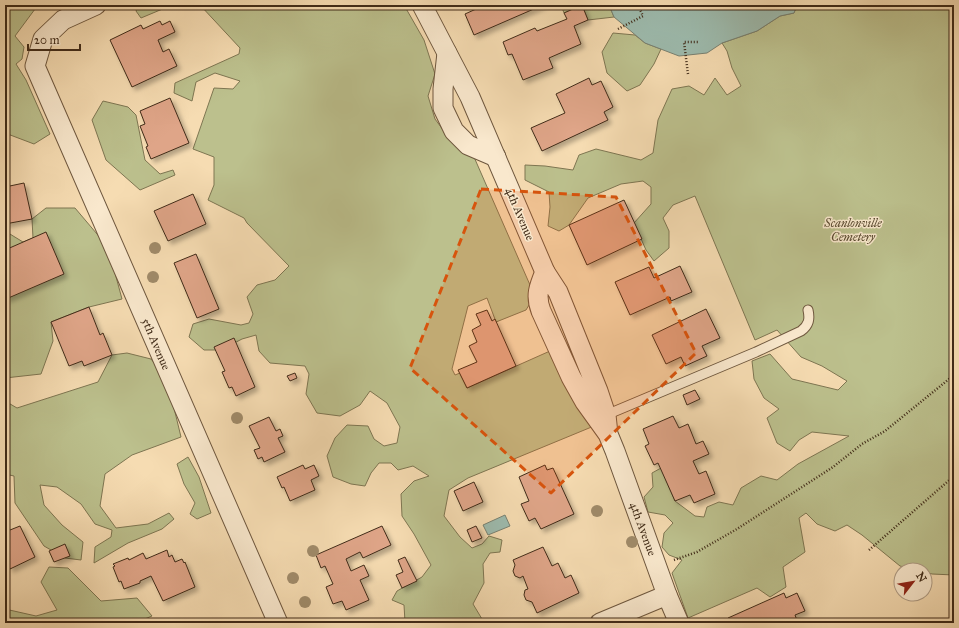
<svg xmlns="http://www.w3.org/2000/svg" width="959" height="628" font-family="'IM FELL Great Primer',serif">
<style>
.green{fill:#bcc08d;stroke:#7e7652}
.water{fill:#9dbbae;stroke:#788172}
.building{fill:#dfa588;stroke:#402b18;filter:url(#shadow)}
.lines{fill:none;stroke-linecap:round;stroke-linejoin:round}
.service-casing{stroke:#6e573e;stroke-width:11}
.minor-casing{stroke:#6e573e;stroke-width:21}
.path{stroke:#402b18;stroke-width:2.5;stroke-dasharray:1 2;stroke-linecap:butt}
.service{stroke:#f9e8cd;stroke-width:9}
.minor{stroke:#f9e8cd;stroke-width:19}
.tree{fill:#a08b6a}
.marked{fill:#d7540d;fill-opacity:0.2;stroke:#d7540d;stroke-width:3;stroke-dasharray:8 5;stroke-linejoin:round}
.labels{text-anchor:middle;stroke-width:3;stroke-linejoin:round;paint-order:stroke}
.street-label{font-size:12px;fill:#402b18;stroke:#f9e8cd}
.park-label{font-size:12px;font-style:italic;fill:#59492f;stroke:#f9e8cd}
</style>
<defs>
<filter id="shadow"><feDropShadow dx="3.5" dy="3.5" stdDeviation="2" flood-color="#0004"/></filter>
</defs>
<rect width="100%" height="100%" fill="#f6dcb2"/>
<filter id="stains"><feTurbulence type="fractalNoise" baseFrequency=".005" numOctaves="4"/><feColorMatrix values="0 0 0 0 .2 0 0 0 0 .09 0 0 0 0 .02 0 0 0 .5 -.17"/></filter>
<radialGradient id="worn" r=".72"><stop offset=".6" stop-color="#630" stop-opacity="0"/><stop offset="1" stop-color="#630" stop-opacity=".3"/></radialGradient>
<g class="green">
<path d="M5 5H38L15 36 24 47 22 59 16 64 26 80 50 134 34 144 5 133Z"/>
<path d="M138 5H172L141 18 136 11Z"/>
<path d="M200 5H404L424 40 435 74 428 96 435 119 452 142 474 157 530 285 532 300 526 310 496 322 487 298 468 306 452 369 455 375 460 373 467 388 550 351 594 426 468 478 449 490 444 516 460 537 472 548 482 544 489 536 502 540 500 552 490 553 483 564 484 583 473 604 482 619 481 623 405 622 404 605 392 600 397 591 422 577 431 565 414 534 402 516 401 494 414 481 429 476 413 466 398 470 391 463H379L371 473 365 486 351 484 333 477 327 456 335 438 347 425 368 426 374 439 384 446 397 443 400 427 387 403 370 391 360 405 340 416 317 413 306 394 309 374 305 366 270 363 259 351 256 335 242 339 221 350H204L189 337 193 324 209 319 241 325 249 323 253 314 247 297 257 285 275 280 289 266 247 223 244 218 208 200 214 185V157L193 149 214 88 233 89 240 81 215 73 196 82 192 101 174 93 175 83 239 54 240 48Z"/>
<path d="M561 5H609L614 17 588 20 582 5 564 13Z"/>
<path d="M797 5H954V575L932 574 925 572V570H915L900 566 862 535 847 525 835 531 817 524 806 513 799 518 805 552 783 567 786 587 770 597 757 588 688 618 672 573 682 560 669 555 662 547 664 533 673 523 665 515 648 512 644 497 653 487 652 473 661 468 675 501 695 516 704 517 707 507 719 502 733 505 741 488 761 476 777 480 798 464 849 436 812 432 799 440 790 451 777 443 767 418 779 409 764 398 754 379 752 361 770 354 792 379 838 390 847 381 822 366 801 357 777 330 755 340 695 196 673 205 663 218 669 231V248L654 261 646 250 634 223 651 204V187L643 181 621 184 588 198 569 225 559 231 548 226 550 207 549 192 525 180V165L545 166 573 170 579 155 596 149 641 160 653 153 658 120 672 89 689 86 704 95 715 78 727 95 741 86 732 68 727 51 722 43 757 31 780 16 794 13Z"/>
<path d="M613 33 635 35 645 43 661 49 654 64 640 85 627 91 607 73 602 52Z"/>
<path d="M103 101 128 107 136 115 145 160 160 174 173 170 175 175 140 190 106 160 92 120Z"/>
<path d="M46 208H75L108 247 122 299 89 307 51 322 53 341 41 374 5 378V231L23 242 33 238 32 219Z"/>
<path d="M127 353 151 359 167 379 181 437 132 455 105 474 100 506 116 528 148 524 169 513 174 519 162 529 128 543 94 563 95 547 111 537 112 530 95 524 81 504 57 487 40 485 44 505 62 525 83 542 81 560 65 558 44 546 15 503 14 476 5 474V401L17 408 98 382 112 355Z"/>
<path d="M188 457 199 477 211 513 197 519 190 514 195 503 184 484 177 464Z"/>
<path d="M49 567 68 568 101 601 137 598 152 616 135 623H5V609L36 616 57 610 41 582Z"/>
</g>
<g class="water">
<path d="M609 5H797L794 13 780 16 757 31 722 43 707 53 679 56 645 43 614 17Z"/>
<path d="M505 515 510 526 488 535 483 525Z"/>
</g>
<g class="building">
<path d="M485 5H543L474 35 465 14Z"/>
<path d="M582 5 588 20 574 26 581 44 549 58 553 68 523 80 512 54 508 55 503 42 535 28 537 31 567 19 564 13Z"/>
<path d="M160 21 162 25 170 21 175 32 158 40 163 52 169 49 177 66 132 87 110 40 141 25 143 29Z"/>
<path d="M589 78 592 85 601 81 613 107 604 112 608 120 542 151 531 128 565 113 556 94Z"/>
<path d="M170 98 189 143 151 159 146 147 148 146 140 126 145 124 140 111Z"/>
<path d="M24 183 32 219 5 224V187Z"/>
<path d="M193 194 206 224 168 241 154 211Z"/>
<path d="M624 200 642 239 587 265 569 225Z"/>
<path d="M46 232 64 274 6 299 5 297V250Z"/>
<path d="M196 254 219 309 197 318 174 263Z"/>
<path d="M680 266 692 292 671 301 670 297 630 315 615 282 649 267 654 278Z"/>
<path d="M89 307 100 335 103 333 112 355 84 366 82 361 69 366 51 322Z"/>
<path d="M706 309 720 338 702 346 707 356 685 366 681 357 666 364 652 335Z"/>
<path d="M487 310 492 321 495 319 516 366 467 388 458 370 477 362 469 346 477 342 472 330 481 325 476 314Z"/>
<path d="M234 338 255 387 236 396 232 387 229 388 222 372 225 371 214 347Z"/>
<path d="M295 373 297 378 290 381 287 376Z"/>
<path d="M695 390 700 399 687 405 683 395Z"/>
<path d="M673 416 679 428 688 424 696 444 703 441 709 454 693 461 699 474 706 471 715 494 694 503 690 495 675 501 658 463 654 465 645 446 649 444 643 429Z"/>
<path d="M269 417 276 431 280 429 283 436 278 438 285 452 264 462 262 457 258 459 254 450 260 448 249 426Z"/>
<path d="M303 465 305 469 314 465 319 476 311 480 315 490 290 501 284 487 282 488 277 477Z"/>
<path d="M545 465 547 470 553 468 574 514 541 529 535 518 529 521 521 504 529 501 519 477Z"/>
<path d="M474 482 483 502 463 511 454 491Z"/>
<path d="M20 526 35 557 10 569 5 557V532Z"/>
<path d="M382 526 391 545 363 558 360 552 346 559 351 571 364 565 369 576 360 580 369 600 346 610 342 601 333 604 326 587 333 584 325 566 321 568 316 555Z"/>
<path d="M476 526 482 538 472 542 467 530Z"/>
<path d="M65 544 70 556 54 562 49 551Z"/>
<path d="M543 547 552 566 558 563 565 578 571 575 579 593 537 613 532 602 526 600 524 595 525 590 528 589 523 576 520 578 515 576 513 571 515 565 513 560Z"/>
<path d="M167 550 169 557 172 555 175 562 182 559 184 563 185 562 195 587 163 601 151 576 140 581V583L124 589 121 581 119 582 113 567 115 566 113 564 128 558 129 560 143 553 146 559Z"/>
<path d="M405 557 417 581 402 588 396 575 403 572 398 560Z"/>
<path d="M784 593 786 598 797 593 805 611 795 615 798 623H730L728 618Z"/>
</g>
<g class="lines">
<defs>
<path id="service" d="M606 415 756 352 801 331C809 325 810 319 808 310"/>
<g id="minor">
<path d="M96 5 63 20 43 39 35 66 278 623"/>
<path d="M422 5 470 97 545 272"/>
<path d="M447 53 443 89V108L454 131 468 145 496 157"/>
<path d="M608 434 606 415 598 391 558 292 545 272C539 286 535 296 541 311L571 377 585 402 608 434 615 451 667 595 679 623"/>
<path d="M600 623 667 595"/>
</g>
</defs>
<use href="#service" class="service-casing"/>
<use href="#minor" class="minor-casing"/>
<g class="path">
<path d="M618 29 643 16 638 5"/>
<path d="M688 74 684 42H699"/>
<path d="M869 550 954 476"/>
<path d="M674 560 697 552 737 529 833 467 862 444 885 431 954 375"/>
</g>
<use href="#service" class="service"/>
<use href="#minor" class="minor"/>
</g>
<g class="tree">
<circle cx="155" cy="248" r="6"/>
<circle cx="153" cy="277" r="6"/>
<circle cx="237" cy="418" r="6"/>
<circle cx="597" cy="511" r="6"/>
<circle cx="632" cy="542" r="6"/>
<circle cx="313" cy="551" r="6"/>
<circle cx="293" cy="578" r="6"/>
<circle cx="305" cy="602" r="6"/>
</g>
<path class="marked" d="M481 189 616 197 696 353 551 493 410 368Z"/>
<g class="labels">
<g class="street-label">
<text transform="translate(520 214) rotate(67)" y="4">4th Avenue</text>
<text transform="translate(156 344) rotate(67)" y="4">5th Avenue</text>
<text transform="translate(643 529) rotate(70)" y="4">4th Avenue</text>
</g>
<g class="park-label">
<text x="853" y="227">Scanlonville<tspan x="853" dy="14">Cemetery</tspan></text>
</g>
</g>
<rect width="959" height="628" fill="none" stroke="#f6dcb2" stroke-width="20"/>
<rect x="6" y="6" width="947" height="616" fill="none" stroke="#402b18" stroke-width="2"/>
<rect x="10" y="10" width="939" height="608" fill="none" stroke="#402b18"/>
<g transform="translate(913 582) rotate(59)"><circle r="19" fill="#f9e8cd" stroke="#af9c85"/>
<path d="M0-3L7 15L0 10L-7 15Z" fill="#8f2418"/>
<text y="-6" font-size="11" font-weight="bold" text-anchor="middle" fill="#402b18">N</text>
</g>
<path d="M28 44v6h52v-6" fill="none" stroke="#402b18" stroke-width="2"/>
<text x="34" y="44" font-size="12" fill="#402b18" stroke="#f9e8cd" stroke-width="3" paint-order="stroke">20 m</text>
<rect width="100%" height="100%" filter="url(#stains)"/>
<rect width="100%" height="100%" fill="url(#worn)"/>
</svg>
